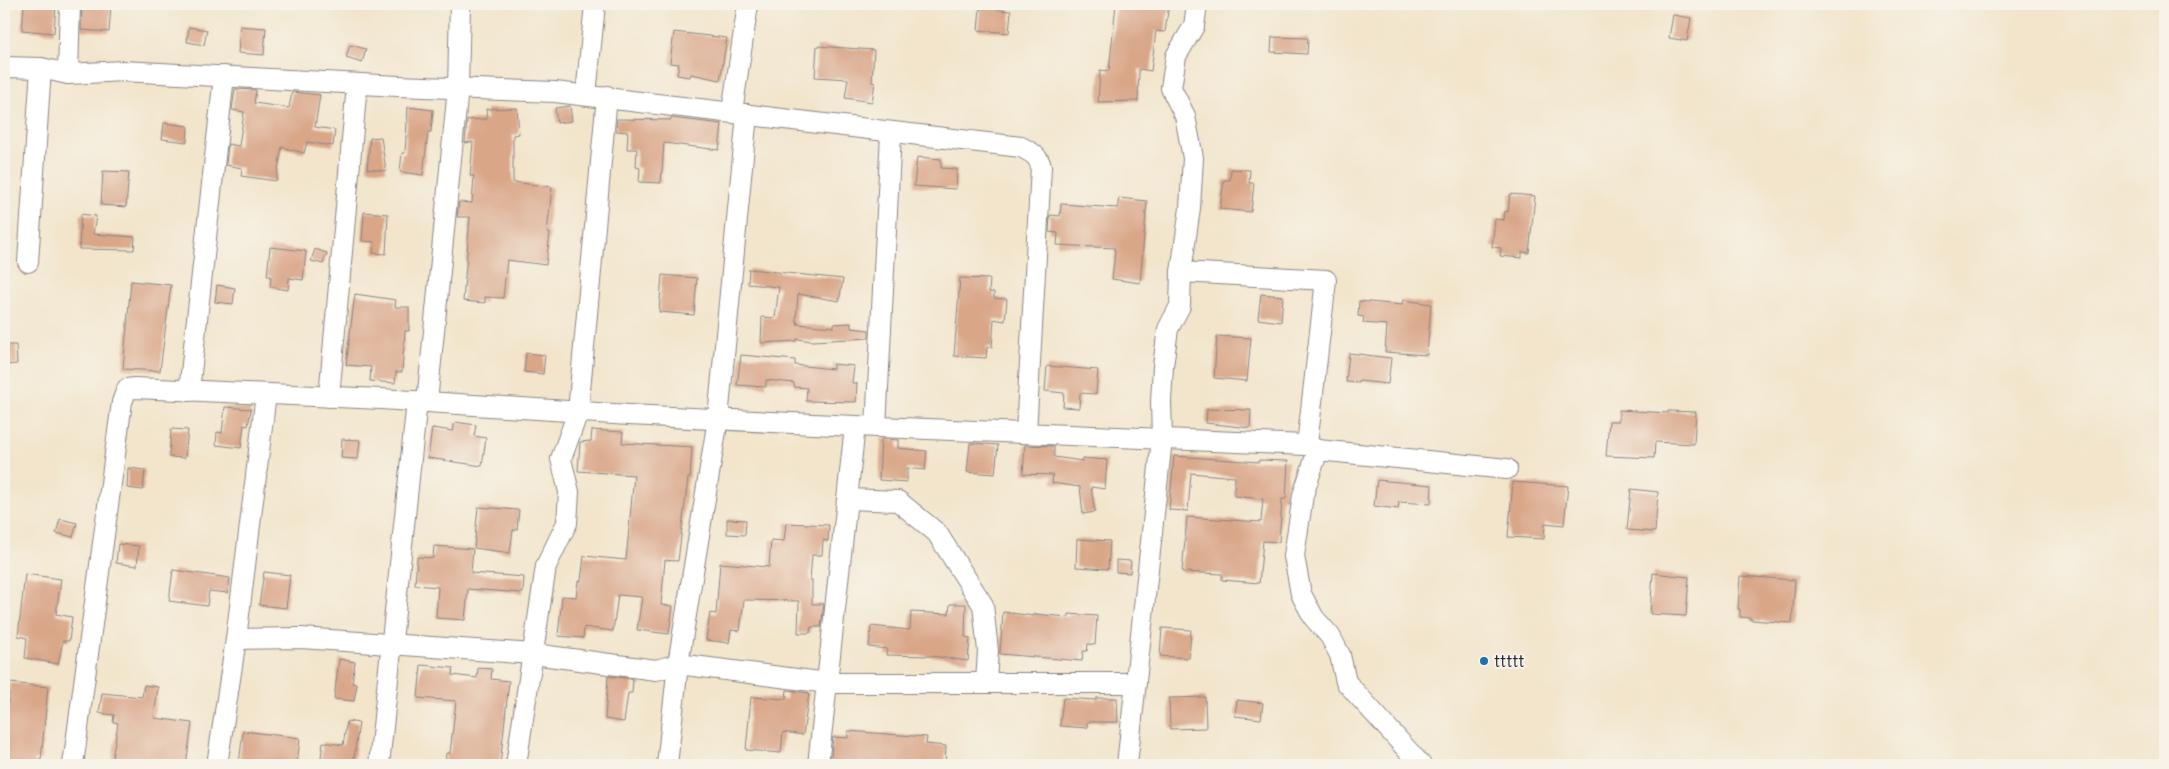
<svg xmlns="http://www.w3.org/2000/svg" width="2169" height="769" font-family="Delius,sans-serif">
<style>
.building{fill:#d9a688}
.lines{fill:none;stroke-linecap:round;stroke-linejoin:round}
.minor-casing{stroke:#8a8484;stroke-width:22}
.minor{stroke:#fff;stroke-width:20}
.poi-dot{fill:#1f6fb2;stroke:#f7f3e8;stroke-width:2}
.labels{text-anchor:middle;stroke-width:4;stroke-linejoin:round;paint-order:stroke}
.poi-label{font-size:18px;fill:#22223b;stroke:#f7f3e8;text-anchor:start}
</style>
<rect width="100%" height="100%" fill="#f7f3e8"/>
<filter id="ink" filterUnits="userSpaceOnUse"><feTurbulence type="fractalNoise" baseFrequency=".02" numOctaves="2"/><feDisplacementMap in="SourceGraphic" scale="10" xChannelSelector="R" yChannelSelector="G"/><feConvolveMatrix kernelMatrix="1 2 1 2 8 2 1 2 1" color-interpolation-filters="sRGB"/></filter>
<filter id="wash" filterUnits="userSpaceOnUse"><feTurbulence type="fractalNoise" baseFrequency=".0096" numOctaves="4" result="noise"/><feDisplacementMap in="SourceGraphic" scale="20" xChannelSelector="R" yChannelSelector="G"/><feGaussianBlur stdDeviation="1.12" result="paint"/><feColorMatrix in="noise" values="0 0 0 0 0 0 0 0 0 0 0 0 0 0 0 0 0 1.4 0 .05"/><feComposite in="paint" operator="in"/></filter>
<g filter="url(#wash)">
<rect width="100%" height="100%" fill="#f2e5cc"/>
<g id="blocks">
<g class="building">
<path d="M24 4H56L54 33 22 30Z"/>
<path d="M82 4H111L109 32 81 30Z"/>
<path d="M1116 4H1169L1165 32 1156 31 1151 71 1139 69 1138 101 1098 102 1100 70 1109 71Z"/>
<path d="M980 8 1011 11 1009 33 978 30Z"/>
<path d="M1673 15 1691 18 1687 41 1669 38Z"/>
<path d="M240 26 266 28 264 55 238 53Z"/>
<path d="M189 27 207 30 204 45 187 42Z"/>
<path d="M674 32 727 38 720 80 691 74 690 77 677 75 679 64 670 63Z"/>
<path d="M1272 37 1308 38 1307 54 1271 52Z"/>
<path d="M350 45 366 49 362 63 346 58Z"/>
<path d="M817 46 874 50 872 82 875 83 872 102 845 98 848 79 815 77Z"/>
<path d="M235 89 256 90 254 103 289 108 292 92 320 95 315 127 335 130 333 146 307 142 304 153 282 147 276 181 241 176 242 168 226 165 228 144 239 146 244 112 232 110Z"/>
<path d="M570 106 572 121 557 123 555 108Z"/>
<path d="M408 107 433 110 431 132H428L423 175 400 172 402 153H405Z"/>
<path d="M517 108 519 134 513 135V182L552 187 547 233H550L546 265 507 260 503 298 485 297V303L463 301 470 217H457L459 202 472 203 474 176H470L473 142 465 143 467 120 487 119 486 109Z"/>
<path d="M671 118 722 124 719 150 664 143 661 183 639 182 640 168 636 167 637 149H627L628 132 616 131 617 119 671 120Z"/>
<path d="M164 123 188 126 187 142 162 139Z"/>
<path d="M381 137 386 171 367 169 370 138Z"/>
<path d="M917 157 941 159V168L957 169 956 189 914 186Z"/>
<path d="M1231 169 1250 170 1249 183H1254L1251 212 1220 209 1224 180H1230Z"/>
<path d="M103 171 129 172 126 207 101 205Z"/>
<path d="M1510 194 1535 196 1529 253 1522 252V258L1500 256 1501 248 1492 247 1495 219 1504 220 1505 211 1508 212Z"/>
<path d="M1119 198 1147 201 1140 283 1112 279 1115 251 1114 248 1057 245 1058 233 1049 232 1050 215 1060 216 1061 204 1117 208Z"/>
<path d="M364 212 388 214 386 254 373 253 374 242 362 241Z"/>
<path d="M81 214 96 216 93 234 135 237 134 250 79 249Z"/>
<path d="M270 247 306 251 303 280 289 278 288 290 270 287 271 276H267Z"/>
<path d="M315 249 327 253 323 264 311 261Z"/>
<path d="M749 269 843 279 839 301 798 294 796 321 798 322 797 324 834 327V324L851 323V328L869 330V338L812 341 797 339 796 341 761 343 762 317 775 318 779 287 748 284Z"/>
<path d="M662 275 697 278 694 315 659 312Z"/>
<path d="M960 278 990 279 989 292H994V298L1007 299 1005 321 994 319 992 347H987L986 358 954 356Z"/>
<path d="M131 281 171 285 160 371 123 369Z"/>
<path d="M217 285 235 288 233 304 215 302Z"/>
<path d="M355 294 396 300 395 307H409V331H405L402 372H396L395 383 370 381 371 367 346 365Z"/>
<path d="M1261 294 1283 296 1281 322 1258 319Z"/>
<path d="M1403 300 1431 304 1427 355 1385 352 1387 325 1363 323 1364 317 1358 316 1359 301 1402 305Z"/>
<path d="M1217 336 1251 338 1247 381 1214 378Z"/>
<path d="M4 345H16L17 364 4 365Z"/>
<path d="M526 353 545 355 543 374 524 372Z"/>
<path d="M1349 353 1391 358 1388 384 1359 381V383L1346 382Z"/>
<path d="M741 355 795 360V365L833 369V364L854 366 852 383H857L856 402 806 401 807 388 794 387V383L766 380V387L737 385Z"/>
<path d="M1047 366 1098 370 1096 394 1080 393 1079 408 1063 407 1064 393 1045 391Z"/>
<path d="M225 407 251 409 248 426 244 425 241 448 216 445 217 432 222 433Z"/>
<path d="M1207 409 1251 410 1250 428 1206 423Z"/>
<path d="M1619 410 1668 413V411L1696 412 1694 444 1655 442 1654 458 1606 456 1609 421H1619Z"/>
<path d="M455 422 476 425 474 436 486 438 482 466 428 458 432 428 453 431Z"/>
<path d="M171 429 188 430 185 458 169 457Z"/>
<path d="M592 430 623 432 622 443 692 447 690 478H688L678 561 665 560 661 605 673 606 669 634 637 630 642 597 618 595 613 631 584 627 583 638 558 636 562 596 576 597 578 581H581L584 556 626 560 634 475 578 471 580 442 591 441Z"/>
<path d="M342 439 360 440 358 459 341 458Z"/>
<path d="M881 439 898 440V448L927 451 925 470 907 468V482L879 480Z"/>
<path d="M970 443 998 445 995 474 967 472Z"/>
<path d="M1025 445 1054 446V457L1082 461V458L1107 460 1105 489 1091 487 1095 512 1083 514 1080 487 1052 483 1053 475 1023 474Z"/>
<path d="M1174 456 1259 462V460L1288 461 1286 499H1282L1279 542 1263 541 1259 583 1222 580V574L1182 572 1187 517 1261 522 1263 499 1234 496 1235 477 1191 473 1188 511 1169 510Z"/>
<path d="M128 468 145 470 143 490 127 488Z"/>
<path d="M1377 480 1432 485 1431 504 1399 502 1398 509 1374 506Z"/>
<path d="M1513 482 1568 486 1564 525 1545 523 1544 539 1508 537Z"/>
<path d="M1631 489 1658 492 1655 532 1627 530Z"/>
<path d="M478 507 519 510 517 530H513L510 553 474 548Z"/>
<path d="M60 519 77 523 73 537 56 533Z"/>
<path d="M727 519 746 520 745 535 727 534Z"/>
<path d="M786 523 829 525 828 541 823 540 822 555H812L810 580H812V604H824L821 627H811L810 633H798L799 601 744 600 740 631 731 630 729 643 706 640 710 613 716 614 720 563 769 567 771 540 784 541Z"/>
<path d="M1077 539 1110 541 1108 569 1076 567Z"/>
<path d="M118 544 139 546 137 566 116 563Z"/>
<path d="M434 546 473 549 471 573 524 577 523 593 468 589 465 620 436 618 438 587 415 585 417 557 433 558Z"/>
<path d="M1116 560 1131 561 1130 573 1116 572Z"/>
<path d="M173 570 230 578 228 593 209 591 207 606 169 601Z"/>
<path d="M264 572 290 575 286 608 259 605Z"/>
<path d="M1653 573 1689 577 1686 616 1650 614Z"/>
<path d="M25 574 61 579 56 614 72 617 69 641H63L58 664 25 658 27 638 18 636Z"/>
<path d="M1740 576 1795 580 1792 623 1751 620V618L1740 617V609H1738Z"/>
<path d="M950 604H966L965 637 970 638 968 661 931 656 886 655 887 649 869 647 871 626 910 630 911 612 949 614Z"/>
<path d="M1003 612 1034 616V614L1069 617V614L1097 616 1095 645 1088 644 1087 651H1083L1082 661 1000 654Z"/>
<path d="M1162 628 1191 630 1189 658 1160 656Z"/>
<path d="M339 659 355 662 352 683 357 684 354 701 334 699Z"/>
<path d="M421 665 453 668 452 675 477 678 478 668 492 669 491 679 509 681 500 765H445L446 753H450L456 701 418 698Z"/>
<path d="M608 676 633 679 632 693H628L624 722 605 719Z"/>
<path d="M10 683 48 687 41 760H35L34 765H4L5 728Z"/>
<path d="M144 685 158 687 154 716 155 718 192 723 186 765H111L118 723 113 722 114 715 99 713 102 693 142 697Z"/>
<path d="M787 690 809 693 803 735 783 732 781 753 746 750 751 697 786 699Z"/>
<path d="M1205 697 1206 728 1170 729 1169 698Z"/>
<path d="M1063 698 1096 700V698H1117L1118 722H1087V728L1060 726Z"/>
<path d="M1237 700 1263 703 1261 719 1235 716Z"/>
<path d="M347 721 359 723 353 765H320L323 742 343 745Z"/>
<path d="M243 731 300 738 297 765 239 764Z"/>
<path d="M848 731 927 737 926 744 946 746 945 765H830L833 737 848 738Z"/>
</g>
</g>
</g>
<g filter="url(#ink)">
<use href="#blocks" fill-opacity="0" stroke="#8a8484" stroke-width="1"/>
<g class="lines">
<defs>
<g id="minor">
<path d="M1197 4 1194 26 1176 56 1171 88 1185 116 1193 158 1190 208 1181 272 1326 280 1307 445"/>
<path d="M4 67 41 68 68 74 123 71 398 86 555 92 1021 147C1031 152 1039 156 1041 167L1026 433"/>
<path d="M68 74 70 4"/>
<path d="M586 95 595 4"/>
<path d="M732 112 748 4"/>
<path d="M28 262 41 68"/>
<path d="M189 391 224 76"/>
<path d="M329 397 357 84"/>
<path d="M427 402 458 88 460 4"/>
<path d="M876 427 891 133"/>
<path d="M1318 450 1507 469"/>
<path d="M848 499 898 501 937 533 983 605 988 651 986 683"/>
<path d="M236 639 301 638 533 654 656 670 678 664 718 419 747 114"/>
<path d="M73 765 122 402 127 389 135 388 381 399 629 415 855 426 1307 445 1318 450 1303 495 1294 556 1301 594 1314 618 1330 636 1340 655 1346 682 1421 765"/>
<path d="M217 765 236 639 266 394"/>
<path d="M379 765 417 401"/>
<path d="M516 765 546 566 567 523 569 492 561 459 578 412 607 96"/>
<path d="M667 765 678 664 828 683H1136"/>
<path d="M818 765 855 426"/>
<path d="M1127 765 1162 439 1161 401 1163 366 1168 329 1180 306 1181 272"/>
</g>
</defs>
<use href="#minor" class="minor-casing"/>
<use href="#minor" class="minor"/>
</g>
</g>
<circle class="poi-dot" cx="1484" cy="661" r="5"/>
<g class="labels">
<g class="poi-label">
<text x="1494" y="667">ttttt</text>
</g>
</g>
<rect width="2169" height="769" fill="none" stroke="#f7f3e8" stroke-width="20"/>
</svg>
